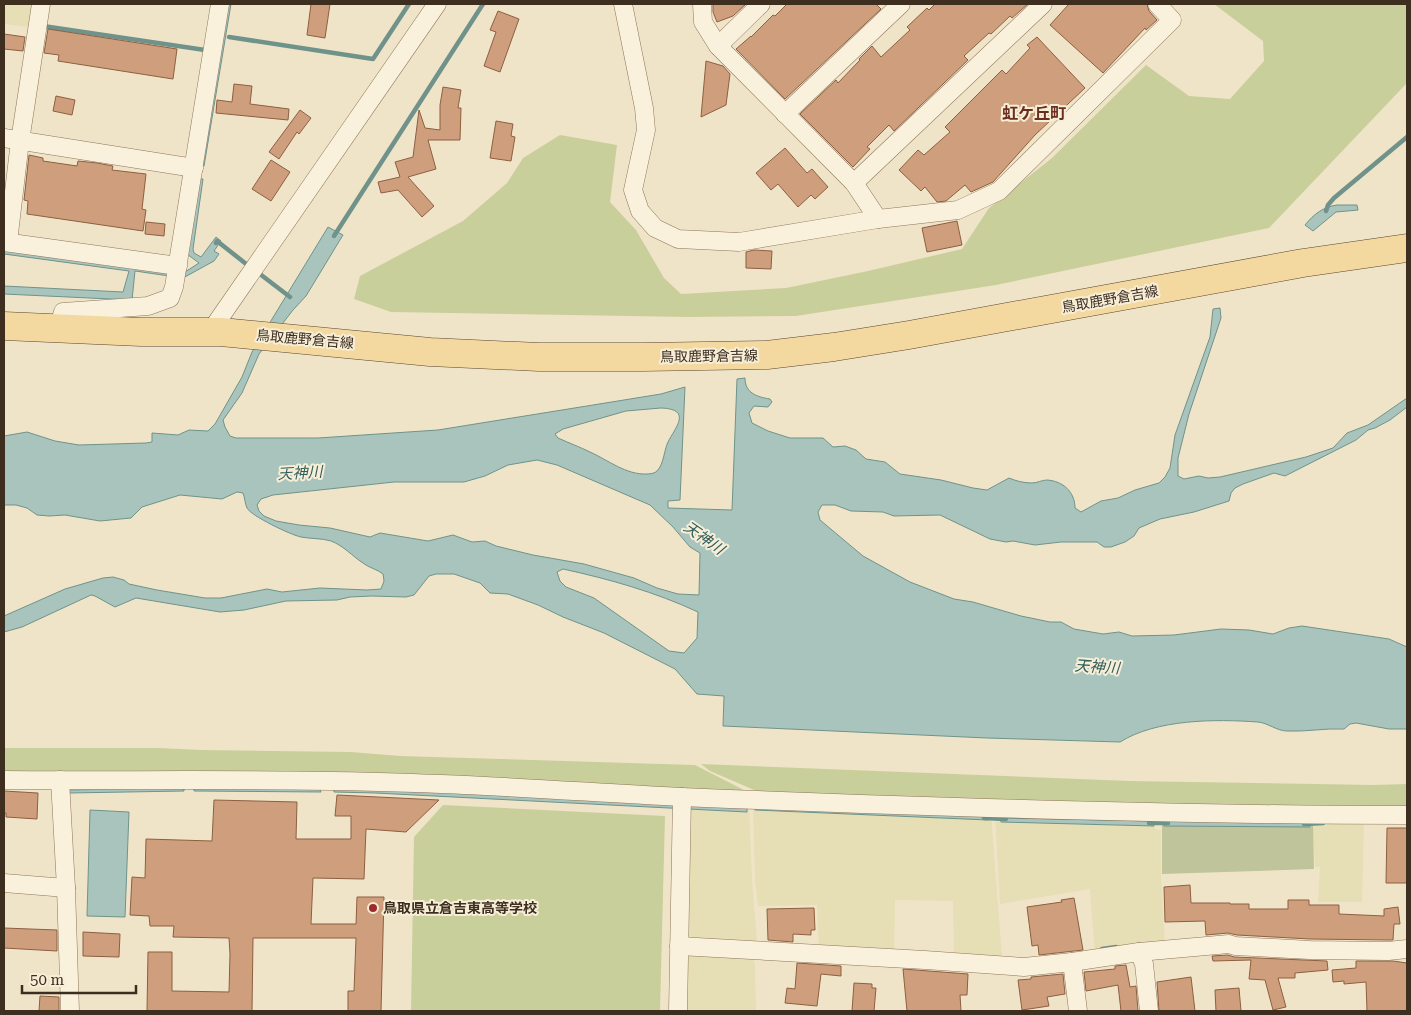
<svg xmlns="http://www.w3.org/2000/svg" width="1411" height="1015" font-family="'Roboto Serif','Noto Sans JP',serif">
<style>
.farmland{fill:#e6deb5}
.green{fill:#c9cf9b}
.cemetery{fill:#bfc49a}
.water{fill:#a9c4bc;stroke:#6f938a;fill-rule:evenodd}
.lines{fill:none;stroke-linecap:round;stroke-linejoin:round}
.stream{stroke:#6f938a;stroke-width:4.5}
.building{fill:#cf9f7d;stroke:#8d5f41}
.minor-casing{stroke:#8d765c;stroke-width:19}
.primary-casing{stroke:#5b4430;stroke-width:29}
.minor{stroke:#faf1dc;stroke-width:18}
.primary{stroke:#f3d9a0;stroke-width:28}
.poi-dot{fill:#9e2a2b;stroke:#f7eed8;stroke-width:2}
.labels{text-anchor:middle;stroke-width:4;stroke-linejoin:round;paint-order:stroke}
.street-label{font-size:14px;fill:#3d2e20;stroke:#f7eed8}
.poi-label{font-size:14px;font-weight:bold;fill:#3d2e20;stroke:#f7eed8;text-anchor:start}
.water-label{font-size:15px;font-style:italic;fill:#2f5d5a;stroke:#f7eed8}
.quarter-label{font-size:16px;font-weight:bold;fill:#6b2e1e;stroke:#f7eed8}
</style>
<rect width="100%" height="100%" fill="#f0e4c8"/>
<g class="farmland">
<path d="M4 4H38L35 28 4 24Z"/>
<path d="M695 802 749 805 752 880 757 942 694 941 686 933 690 814Z"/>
<path d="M753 805 991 814 1002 956 1001 961 954 957 953 901 895 900 894 954 819 950 817 905 758 906 755 880Z"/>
<path d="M995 814 1155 819V829L1161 830V874L1165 947 1095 955 1090 889 1000 904Z"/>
<path d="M1315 819H1364L1362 902H1318L1320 867H1315L1313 828H1314Z"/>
<path d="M693 952 753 957 755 965 756 1011H685V961Z"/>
</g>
<g class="green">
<path d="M1214 4H1407V83L1269 228 996 285 796 316 689 317 391 312 354 299 360 276 463 221 507 183 523 158 560 135 617 145 610 202 636 230 664 278 681 294 786 288 868 271 962 249 989 208 1052 158 1146 65 1189 96 1230 99 1264 61 1263 41Z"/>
<path d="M4 748H158L202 750 351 752 400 756 695 765 746 791V793L4 774Z"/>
<path d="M701 764 1130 781 1373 785 1407 784V811H1349L761 793 710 771Z"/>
<path d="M443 805 665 816 660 1011H411L414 837Z"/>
</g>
<path class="cemetery" d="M1162 819 1313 820 1314 869 1162 874Z"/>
<g class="water">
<path d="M227 4H231L204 166 200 165Z"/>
<path d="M198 179H203L193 249 194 253 201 257 216 237 221 241 214 251 219 254 214 261 183 278 135 271 132 300 4 294V286L123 292 129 271 4 254V246L185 272 199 263 187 254Z"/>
<path d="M1337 205H1357L1358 210 1336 212 1313 231 1305 225C1314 214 1323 207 1337 205Z"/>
<path d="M328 227 343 235 306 296 293 310 259 354 242 393 223 420 225 427 230 436 236 438H318L438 430 593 405 661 394 685 387 680 500 668 501V508L732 510 737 379 745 378C745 393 757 397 770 399L772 402 768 407 754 406 749 413 752 423 768 431 790 438H823L833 447 845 446 856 450 866 459 885 462 900 474 941 480 973 488 987 490 1009 478C1016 481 1024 483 1032 483 1037 483 1042 480 1047 480 1063 481 1075 492 1075 508L1081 512 1101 501 1118 498 1135 490 1159 483 1165 477 1170 468 1175 435 1210 337 1213 309 1220 308 1221 318 1189 414 1178 458V476L1184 479 1199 476 1208 478 1220 477 1306 457 1333 448 1347 433 1368 425 1407 398V407L1390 420 1375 428 1368 430 1356 440 1285 476 1274 473 1243 484 1235 488 1231 493 1229 501 1194 512 1160 519 1139 528 1134 536 1125 542 1111 547H1104L1097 542H1061L1035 545 1013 541 1006 542 990 539 940 515 894 516 883 512 851 511 835 505H822L818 512 820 520 863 556 910 582 954 599 973 602 1021 616 1050 622H1061L1074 629 1103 634 1119 632 1132 636 1174 635 1221 629 1249 630 1273 634 1289 628 1302 626 1389 639 1407 647V729H1389L1356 723 1350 724 1344 729C1325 728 1306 732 1287 731 1277 731 1268 723 1258 722 1215 719 1157 719 1120 742L987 738 723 726 724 696 697 694 675 669 604 633 563 617 538 605 508 594 490 593 480 583 454 574H436L429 576 414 595 406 597 372 596 350 597 337 600 286 601 244 610 220 612 136 598 115 607 95 596 91 595 22 627 4 632V616L65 589 103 578 113 577 124 580 129 584 157 590 205 598H221L267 589 282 592 320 588 367 590 381 589 384 581 383 574C377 569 369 568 363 563 352 556 344 546 331 541 321 538 311 539 301 537 291 535 251 516 247 508 245 504 245 498 243 493L237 492 222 499 180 495 142 507 131 518 100 521 65 515 49 516 37 515 27 508 16 505H4V436L27 432 55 441 79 445 146 443 152 442V433L178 435 189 430 208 431 215 424 242 377 252 352ZM661 408C693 409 675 428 668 442 664 450 664 464 657 471 655 473 651 474 647 474 626 475 608 460 590 452 580 447 569 443 558 438L555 434 563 429 626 411ZM537 460 557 465 650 505 673 527 690 547 700 553 699 595 678 594 657 588 634 578 584 564 533 555 496 546 485 541 472 542 453 535 428 541 380 533 370 537 330 528 299 525 276 521 264 516 259 511 257 505 261 499 273 495 394 482H464L485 476 508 465ZM563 569C609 579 655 592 698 612L697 638 684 653 669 651 594 598 566 587 560 581 557 572Z"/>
<path d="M194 787 319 788 321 792 194 791Z"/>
<path d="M184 788V791L69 793V790Z"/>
<path d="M334 788H376L747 807V812L375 793 334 792Z"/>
<path d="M756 806 987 816 988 820 755 810Z"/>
<path d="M90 810 129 812 125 917 87 916Z"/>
<path d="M1000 818 1153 821 1154 826 1001 822Z"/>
<path d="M1164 821H1309L1310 827 1164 826Z"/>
</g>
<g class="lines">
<g class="stream">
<path d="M43 26 205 50"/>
<path d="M229 37 373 59 409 4"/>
<path d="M1326 211 1328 205 1334 198 1407 137"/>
<path d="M334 236 483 4"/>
<path d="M216 243 217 241 250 267"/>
<path d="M256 271 290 297"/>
<path d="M984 818 1006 819"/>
<path d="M1149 823H1168"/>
<path d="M1304 824 1323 823"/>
<path d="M1102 949 1116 947"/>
</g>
</g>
<g class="building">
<path d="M311 4H330L325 38 307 35Z"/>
<path d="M713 4H746L733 16 717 22 713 12Z"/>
<path d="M787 4H876L881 9 785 99 736 49 751 36V37L773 15 775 16Z"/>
<path d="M935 4H1028L1012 18 1010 16 991 34 989 33 964 56 968 60 894 131 889 125 867 147 870 149 853 167 800 114 836 80 838 83 860 60 859 59 872 46 881 57 910 30 907 27 927 8 929 10Z"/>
<path d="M1069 4H1147L1149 11 1157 20 1146 30 1145 28 1103 73 1050 25Z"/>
<path d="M498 11 519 19 500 72 484 66 496 32 490 30Z"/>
<path d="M48 29 177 49 173 79 58 61 59 55 44 53Z"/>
<path d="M4 34 25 37 23 51 4 49Z"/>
<path d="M1037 37 1085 88 1035 135 993 182 971 192 965 185 946 201 937 202 925 187 921 191 899 170 918 150 924 155 950 132 945 127 1002 70 1006 74 1030 48 1027 45Z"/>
<path d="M706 61 723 66 730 74 726 105 701 117Z"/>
<path d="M234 84 252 86 250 104 289 109 288 120 216 113 217 100 232 102Z"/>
<path d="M443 87 461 90 458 108H461L460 140H428L436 169 408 177 434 206 422 217 398 190 381 193 378 182 400 177 395 162 413 157 419 110 425 128 440 130V105Z"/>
<path d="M56 96 75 100 72 115 53 111Z"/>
<path d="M300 110 311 118 299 134 297 132 279 159 269 152Z"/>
<path d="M496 121 513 124 511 136 515 137 511 161 490 158Z"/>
<path d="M785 148 807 173 812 169 828 187 815 199 811 195 798 207 778 184 771 190 756 173Z"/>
<path d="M29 155 43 158V161L77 166 78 161 97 163 113 166 112 170 146 174 142 209 146 210 143 231 27 214 28 201 24 200Z"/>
<path d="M271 160 290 172 271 201 252 189Z"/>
<path d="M957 221 962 245 927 252 922 228Z"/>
<path d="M146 222 165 224 164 236 145 234Z"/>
<path d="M754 250 772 251 771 269 746 268V252Z"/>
<path d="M4 791 38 793 37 819 6 817V813H4Z"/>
<path d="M337 795 439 800 406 832 366 829 364 879 313 878 311 924H356L357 897H384L381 1011H348V991H354L356 938H253L252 1011H147L148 952H172V991L229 992 230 954 229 938 173 937 174 926H150L149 916 130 915 132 877 145 878 146 839 212 841 214 800 297 802 296 839H351V816H335Z"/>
<path d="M1387 828H1407V883H1386Z"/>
<path d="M1190 885 1191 903H1230V904H1249V909H1288V900H1309V905H1339V914L1384 916V909L1398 907 1400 924H1394L1393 940H1388L1310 939 1237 935 1228 933 1206 935 1205 921 1165 922 1164 887Z"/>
<path d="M1074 898 1083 950 1039 955 1038 945 1032 946 1027 907 1062 902 1061 900Z"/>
<path d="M814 908 815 930H811V935L793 934V942L768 940 767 909Z"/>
<path d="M4 928 57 930V951L4 948Z"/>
<path d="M83 932 120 934 119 957 83 956Z"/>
<path d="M1228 955 1234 957 1327 961 1328 970 1295 973V978H1278L1286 1007 1273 1010 1265 980 1249 979 1251 960 1213 961 1212 956Z"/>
<path d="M1356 961H1393L1407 963V1011H1367L1366 982 1344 984V981L1333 982 1332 970 1356 968Z"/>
<path d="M797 963 841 966V976L821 974 817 1006 785 1003 787 988 795 989Z"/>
<path d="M1126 965 1130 987 1136 986 1138 1011H1121L1118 985 1086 991 1084 972 1115 969V966Z"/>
<path d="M903 969 968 974 967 995H960L961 1011H907Z"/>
<path d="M1063 974 1065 994 1047 997 1049 1006 1022 1010 1018 980 1031 979V977Z"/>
<path d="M1191 977 1195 1011H1159L1157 982Z"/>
<path d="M854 983 872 984V988H876L874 1011H852Z"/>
<path d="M1239 988 1241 1011H1216L1215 990Z"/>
<path d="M40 996 59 997V1011H39Z"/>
</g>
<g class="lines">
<defs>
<g id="minor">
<path d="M623 4 644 108 646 130 633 190 640 211 655 228 678 239 739 242 878 219 958 210 999 191 1172 20 1157 4"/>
<path d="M702 4 703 22 718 46 854 183 878 219"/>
<path d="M718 46 761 4"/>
<path d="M785 114 901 4"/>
<path d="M4 138 194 168"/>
<path d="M854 183 1043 4"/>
<path d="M4 242 178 266"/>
<path d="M8 242 20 141 41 4"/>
<path d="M58 329 63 312 148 306 170 298 174 287 220 4"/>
<path d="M210 332 437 4"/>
<path d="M4 780C150 781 295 778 441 784 521 787 601 793 681 797 923 807 1165 815 1407 815"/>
<path d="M60 780 66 888 70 1011"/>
<path d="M4 883 66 888"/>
<path d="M679 946 925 960 1024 967 1072 962 1139 952 1229 944 1235 946 1310 950 1388 951 1407 949"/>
<path d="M1139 952 1144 964 1149 1011"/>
<path d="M1072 962 1078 1011"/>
<path d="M678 1011 682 797"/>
</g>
<path id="primary" d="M4 326 141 332H221L430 352 539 357H643L767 355 834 347 909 335 1303 263 1407 248"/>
</defs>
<use href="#minor" class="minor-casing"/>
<use href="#primary" class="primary-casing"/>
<use href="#minor" class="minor"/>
<use href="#primary" class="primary"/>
</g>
<circle class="poi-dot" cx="373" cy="908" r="5"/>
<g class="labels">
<g class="street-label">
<text transform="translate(1110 299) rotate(-10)" y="5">鳥取鹿野倉吉線</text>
<text transform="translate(305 339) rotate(5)" y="5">鳥取鹿野倉吉線</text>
<text transform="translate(709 356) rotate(-1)" y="5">鳥取鹿野倉吉線</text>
</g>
<g class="poi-label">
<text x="383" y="913">鳥取県立倉吉東高等学校</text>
</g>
<g class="water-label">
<text transform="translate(300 473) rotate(-3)" y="5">天神川</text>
<text transform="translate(704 538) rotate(35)" y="5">天神川</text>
<text transform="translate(1097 667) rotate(4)" y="5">天神川</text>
</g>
<g class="quarter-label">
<text x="1034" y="119">虹ケ丘町</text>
</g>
</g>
<rect width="1411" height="1015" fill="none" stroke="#3d2e20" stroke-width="10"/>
<path d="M22 985v8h114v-8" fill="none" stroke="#3d2e20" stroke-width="2.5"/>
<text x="30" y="985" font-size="15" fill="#3d2e20" stroke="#f7eed8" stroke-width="4" paint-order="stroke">50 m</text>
</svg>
